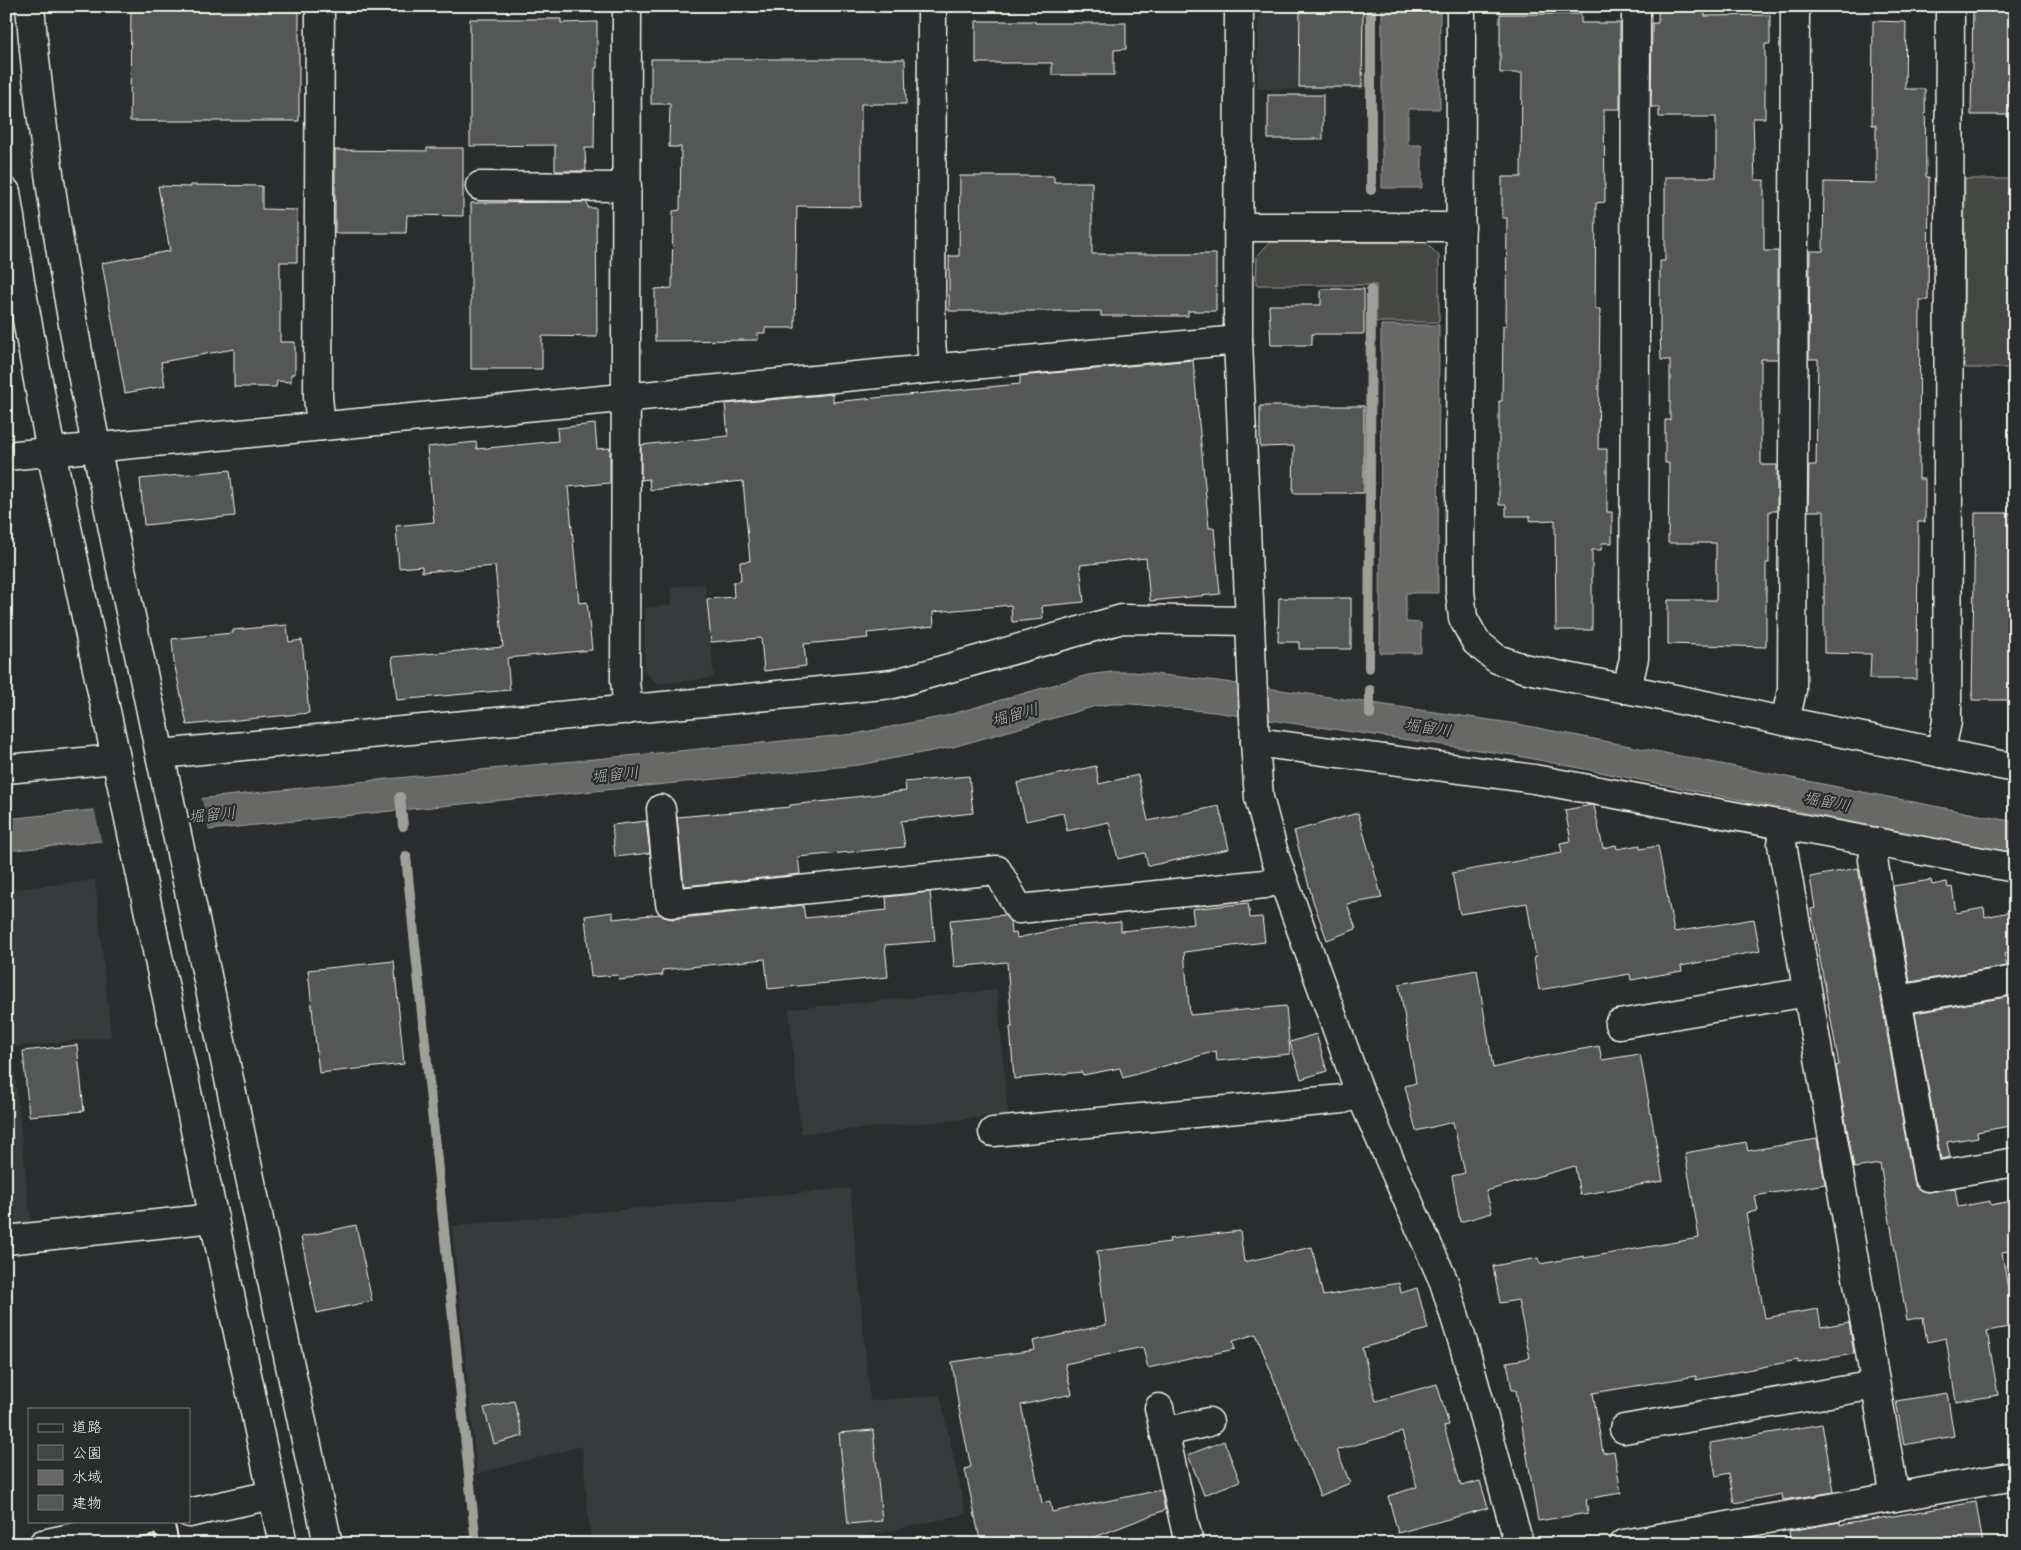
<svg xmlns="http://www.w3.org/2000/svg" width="2021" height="1550" font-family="Sriracha,'Klee One',sans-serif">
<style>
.built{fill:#373a3a}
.green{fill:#444645;stroke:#9c9c96}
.water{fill:#676866;stroke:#9f9f9a}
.pier{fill:#2a2d2e}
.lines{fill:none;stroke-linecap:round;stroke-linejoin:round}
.stream{stroke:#9f9f9a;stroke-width:10}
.building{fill:#555756;stroke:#f4f1e8}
.service-casing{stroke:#f4f1e8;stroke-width:24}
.minor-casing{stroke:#f4f1e8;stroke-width:31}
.tertiary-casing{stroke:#f4f1e8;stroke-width:31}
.service{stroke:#2a2d2e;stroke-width:20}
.minor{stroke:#2a2d2e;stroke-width:28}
.tertiary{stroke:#2a2d2e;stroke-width:28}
.labels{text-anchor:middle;stroke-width:4.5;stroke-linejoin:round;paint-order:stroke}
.water-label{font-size:16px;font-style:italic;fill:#b5b3ae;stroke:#2a2d2e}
</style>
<rect width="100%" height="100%" fill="#2a2d2e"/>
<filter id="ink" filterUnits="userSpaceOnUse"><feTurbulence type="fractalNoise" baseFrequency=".02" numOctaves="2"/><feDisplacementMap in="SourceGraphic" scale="10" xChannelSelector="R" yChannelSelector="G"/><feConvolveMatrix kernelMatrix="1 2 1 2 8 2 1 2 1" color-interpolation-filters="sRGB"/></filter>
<g filter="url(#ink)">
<g class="built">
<path d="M1258 6H1366V89H1257Z"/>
<path d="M705 584 714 678 657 684 644 671 645 608 672 605 671 587Z"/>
<path d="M95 880 111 1037 12 1047 31 1224 6 1227V890Z"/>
<path d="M997 990 1008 1115 801 1134 789 1009Z"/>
<path d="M850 1188 870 1401 940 1395 966 1514 857 1538V1544H591L582 1446 477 1474 452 1226Z"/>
</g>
<g class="green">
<path d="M1965 179H2015V368H1964Z"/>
<path d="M1270 242 1426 243 1439 256V322H1376V285H1256L1257 256Z"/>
</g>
<g class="water">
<path d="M1382 6H1440V109H1408V145H1422V188H1382Z"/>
<path d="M1381 325H1439L1438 593H1406V622L1421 623V653H1380Z"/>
<path d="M1111 672H1134L1218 681 1518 724 2015 822V854L1513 755 1214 712 1132 704H1113L1096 706 953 747 859 765 401 810 6 851V819L397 778 855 734 945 716 1088 675Z"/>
</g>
<path class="pier" d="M201 796 209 832 102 844 94 807Z"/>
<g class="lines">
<g class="stream">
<path d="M1371 190V6"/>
<path d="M1369 668 1371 290"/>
<path d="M1370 714V690"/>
<path d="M400 797 403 826"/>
<path d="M406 856 476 1544"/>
</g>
</g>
<g class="building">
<path d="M131 6H299V121H130Z"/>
<path d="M1300 6H1363L1362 87H1299Z"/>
<path d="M1658 6H1705V16L1770 15V44H1765V118H1753L1755 180H1764V251H1778V359H1761V465H1777V511H1769V563H1766V647L1668 644V600H1716V543H1668L1669 463H1665V420H1670V360H1661L1660 331V261H1665V177H1716V117H1659V107H1651L1652 23H1658Z"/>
<path d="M1973 6H2014L2013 115H1971Z"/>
<path d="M1500 14H1581V23H1620V109H1604L1605 202 1596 203 1595 309H1600L1598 449H1607V512H1612V543H1602L1601 550H1592V630H1556L1555 520 1530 521V516H1506V505H1499V401H1502L1503 326H1506L1507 218H1502V177H1521L1522 73H1500Z"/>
<path d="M470 19H561V23L597 22V68H595L594 148H585L586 171H555V145L470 146Z"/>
<path d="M976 21H1035V23H1126V49L1114 50V75H1052V63H976Z"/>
<path d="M1873 21 1906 22 1905 89H1925L1926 177H1929L1928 300H1920L1919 479H1925V522H1918L1917 679H1870L1871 654 1824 653V511H1808L1809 465H1816L1818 359H1809L1810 251H1823L1824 182 1876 183V125H1872Z"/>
<path d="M651 59H905L906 104H861V207L797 206 795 328H765V333H758V340L655 341V289L672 288 673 211 680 210 681 147H669L670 104H651Z"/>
<rect x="1268" y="95" width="55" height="44"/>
<path d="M427 148H463V216L407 215 406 233H335V150L427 151Z"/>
<path d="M960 176H1054V182H1092V254H1216V311H1188V316H1101V311H949V256H959Z"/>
<path d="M191 185 262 186V209L297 210V262H280V342H295V374H291V382L277 381 276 387H234V349L161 362 165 386 125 393 102 263 170 251 158 186 191 187Z"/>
<path d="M587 202 588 208H596L597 337 542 336V369H471V203Z"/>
<path d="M1321 289H1364V334H1312V345H1271L1269 305H1321Z"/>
<path d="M1193 360 1209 528H1214L1220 594 1150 601 1146 558 1080 565 1084 602 1042 606 1043 619 1012 622 1011 605 933 612 934 626 867 633 868 638 804 644 806 666 764 671 761 638 711 642 707 599 734 597 733 582 741 581 740 562 750 561 743 481 650 490 649 479 641 480V445L728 436 725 404 833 394V402L1020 384V376Z"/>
<path d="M1260 406H1364V493H1293L1294 446 1260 447Z"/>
<path d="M595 424 597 449 610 448V483L568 487 579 603 587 602 592 650 507 658 510 690 397 700 392 657 503 647 495 566 422 572V566L399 568 396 526 434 522 427 447 476 442 477 449 558 441 557 428Z"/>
<path d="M230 470 235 516 144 525 140 479Z"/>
<path d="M1975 513H2015V700H1972Z"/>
<path d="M1279 598H1351V649H1299V642H1278Z"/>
<path d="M287 625 289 642 302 640 309 713 187 725 174 662 172 639 233 633V630Z"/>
<path d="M1096 766 1099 784 1138 775 1148 821 1219 806 1229 849 1148 866 1145 853 1118 859 1109 822 1067 831 1063 813 1026 821 1017 783Z"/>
<path d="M969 776 973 813 901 821 905 847 798 857 800 874 684 886 677 817 790 807V805L837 800V799L906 791 905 782Z"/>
<path d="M1591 805 1594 806 1603 848 1616 845 1617 849 1640 845V849L1658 846 1674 932 1754 919 1760 951 1681 966 1682 971 1631 980 1630 974 1539 990 1534 957H1536L1527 903 1460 914 1452 873 1562 853 1560 843 1571 841 1565 810Z"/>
<path d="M1358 813 1382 898 1347 904 1356 929 1327 940 1313 901 1294 831Z"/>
<path d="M646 821 650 853 615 857 612 825Z"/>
<path d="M1858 868 1913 1180 1916 1187 1922 1191 1930 1192 1955 1188 1958 1207 1990 1201 1991 1205 2015 1200V1250L2002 1252 2014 1326 1987 1331 1998 1395 1956 1402 1946 1338 1927 1342 1923 1317 1907 1320 1880 1164 1854 1168 1836 1066 1839 1065 1811 909 1815 908 1810 877Z"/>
<path d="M1931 880 1932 885 1947 882 1948 888 1952 887 1956 913 1984 908 1985 917 2015 911V952L2004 953 2007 966 1910 982 1893 886Z"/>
<path d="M930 892 935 941 885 945 888 977 768 989 765 959 662 970 663 975 619 980 618 975 591 977 585 916 613 912V919L660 914 664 917 672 919 803 905 805 918 887 910 886 897Z"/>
<path d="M1248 903 1250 918 1262 917 1265 942 1184 952 1190 1015 1286 1006 1290 1054 1217 1061 1216 1051 1123 1078 1120 1068 1083 1075 1082 1072 1014 1079 1010 1027H1012L1007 962 954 967 950 920 1004 915 1010 921 1011 934 1016 933 1017 938 1071 926 1121 922V931L1194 924 1192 909Z"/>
<path d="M394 961 404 1064 319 1073 308 970Z"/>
<path d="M1477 970 1493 1068 1529 1059 1599 1046 1602 1060 1640 1054 1663 1181 1580 1195 1575 1166 1486 1191 1492 1213 1460 1222 1452 1176 1465 1173 1453 1122 1416 1131 1405 1086 1416 1083 1399 984Z"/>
<path d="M2012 996 2015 1014V1125L1977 1132 1978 1137 1947 1142 1950 1157 1941 1159 1915 1013Z"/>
<path d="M1316 1034 1327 1071 1301 1079 1290 1042Z"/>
<path d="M77 1045 84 1111 29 1116 23 1051Z"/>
<path d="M1817 1139 1825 1184 1755 1196 1758 1211 1746 1213 1765 1318 1818 1309 1821 1327 1849 1322 1854 1354 1798 1363V1360L1696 1380V1376L1593 1393 1603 1453 1614 1451 1621 1493 1586 1499 1588 1513 1538 1521 1516 1390H1512L1507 1362 1530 1358 1518 1300 1500 1303 1493 1266 1538 1258 1540 1264 1584 1256V1258L1699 1238 1685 1153 1746 1142 1748 1151Z"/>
<path d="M356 1225 372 1301 317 1313 301 1237Z"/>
<path d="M1240 1231 1244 1262 1312 1247 1323 1296 1399 1283 1401 1293 1417 1288 1428 1329 1362 1348 1376 1401 1437 1384 1449 1425 1444 1426 1461 1486 1480 1481 1488 1508 1398 1533 1388 1496 1417 1487 1402 1432 1337 1450 1350 1483 1320 1496 1256 1334 1233 1341 1235 1349 1148 1368 1143 1347 1065 1364 1072 1394 1021 1405 1042 1503 1050 1501 1052 1512 1161 1490 1165 1510 1077 1544H981L965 1469 971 1467 959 1409 952 1362 1035 1350 1033 1341 1106 1325 1097 1251 1170 1242 1169 1239Z"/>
<path d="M1947 1393 1954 1436 1904 1445 1896 1401Z"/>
<path d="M514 1401 523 1436 494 1444 484 1408Z"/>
<path d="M1822 1424 1834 1492 1783 1500 1782 1494 1734 1503 1729 1473 1716 1476 1710 1443Z"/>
<path d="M873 1430 882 1521 848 1524 839 1433Z"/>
<path d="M1224 1441 1240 1481 1204 1495 1188 1455Z"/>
<path d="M1976 1502 1983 1544H1791L1789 1531 1840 1522V1525Z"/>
</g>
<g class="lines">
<defs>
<path id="service" d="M163 1521 168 1544"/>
<g id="minor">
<path d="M320 6 318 397 321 426"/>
<path d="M932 6 931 339 933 368"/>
<path d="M1461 6 1460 591 1463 618 1476 642 1497 659 1523 668 2015 768"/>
<path d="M480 186 627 187"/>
<path d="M1238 227H1461"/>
<path d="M6 456 1238 340"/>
<path d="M1627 689 1634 658 1636 6"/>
<path d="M1785 721 1792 690 1795 6"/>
<path d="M1255 742 1534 779 2015 868"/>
<path d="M1940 753 1947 722 1950 6"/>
<path d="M160 754 893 684 1122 619 1250 621"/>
<path d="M6 769 116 759"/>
<path d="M661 809 670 903 997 870 1019 909 1265 884 1282 878"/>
<path d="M1785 826 1782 844 1895 1497"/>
<path d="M1876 842 1873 860 1928 1177 2015 1162"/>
<path d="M1898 1000 2015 980"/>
<path d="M1619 1024 1807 992"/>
<path d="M993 1132 1343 1099 1360 1093"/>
<path d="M6 1240 214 1218"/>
<path d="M1159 1408 1189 1544"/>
<path d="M1624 1429 1875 1385"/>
<path d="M1164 1432 1209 1422"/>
<path d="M189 1513 272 1495"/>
<path d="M43 1544 149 1521"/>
</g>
<g id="tertiary">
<path d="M30 6C51 258 108 504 159 750 215 1015 272 1279 328 1544"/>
<path d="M627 6 625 681 628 710"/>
<path d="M1239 6 1238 340 1255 742 1259 798 1275 857 1360 1093 1444 1282 1464 1346 1519 1544"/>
<path d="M6 192 20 281 51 452 283 1544"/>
<path d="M1624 1544 2015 1476"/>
</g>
</defs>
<use href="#service" class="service-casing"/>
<use href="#minor" class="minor-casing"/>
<use href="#tertiary" class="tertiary-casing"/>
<use href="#service" class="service"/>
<use href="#minor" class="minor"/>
<use href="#tertiary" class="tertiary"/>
</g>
</g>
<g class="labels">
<g class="water-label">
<text transform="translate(1015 714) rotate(-15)" y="6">堀留川</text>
<text transform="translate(1428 727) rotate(8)" y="6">堀留川</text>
<text transform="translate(615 774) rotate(-6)" y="6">堀留川</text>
<text transform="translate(1827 801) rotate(11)" y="6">堀留川</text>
<text transform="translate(212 814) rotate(-6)" y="6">堀留川</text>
</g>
</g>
<rect width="2021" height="1550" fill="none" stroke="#2a2d2e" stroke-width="25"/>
<rect x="12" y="12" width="1996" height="1525" fill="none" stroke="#f4f1e8" stroke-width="2" filter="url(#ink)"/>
<rect x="28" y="1408" width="162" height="115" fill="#2a2d2e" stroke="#7b7b78"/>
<rect x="38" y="1424" width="25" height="8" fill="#2a2d2e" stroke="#7b7b78"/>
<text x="72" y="1432" font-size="15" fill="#f4f1e8">道路</text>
<rect x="38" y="1445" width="25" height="15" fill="#444645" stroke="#7b7b78"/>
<text x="72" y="1458" font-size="15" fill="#f4f1e8">公園</text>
<rect x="38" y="1470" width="25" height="15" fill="#676866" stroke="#7b7b78"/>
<text x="72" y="1482" font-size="15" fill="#f4f1e8">水域</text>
<rect x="38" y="1495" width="25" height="15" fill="#555756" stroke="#7b7b78"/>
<text x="72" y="1508" font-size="15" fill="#f4f1e8">建物</text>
</svg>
